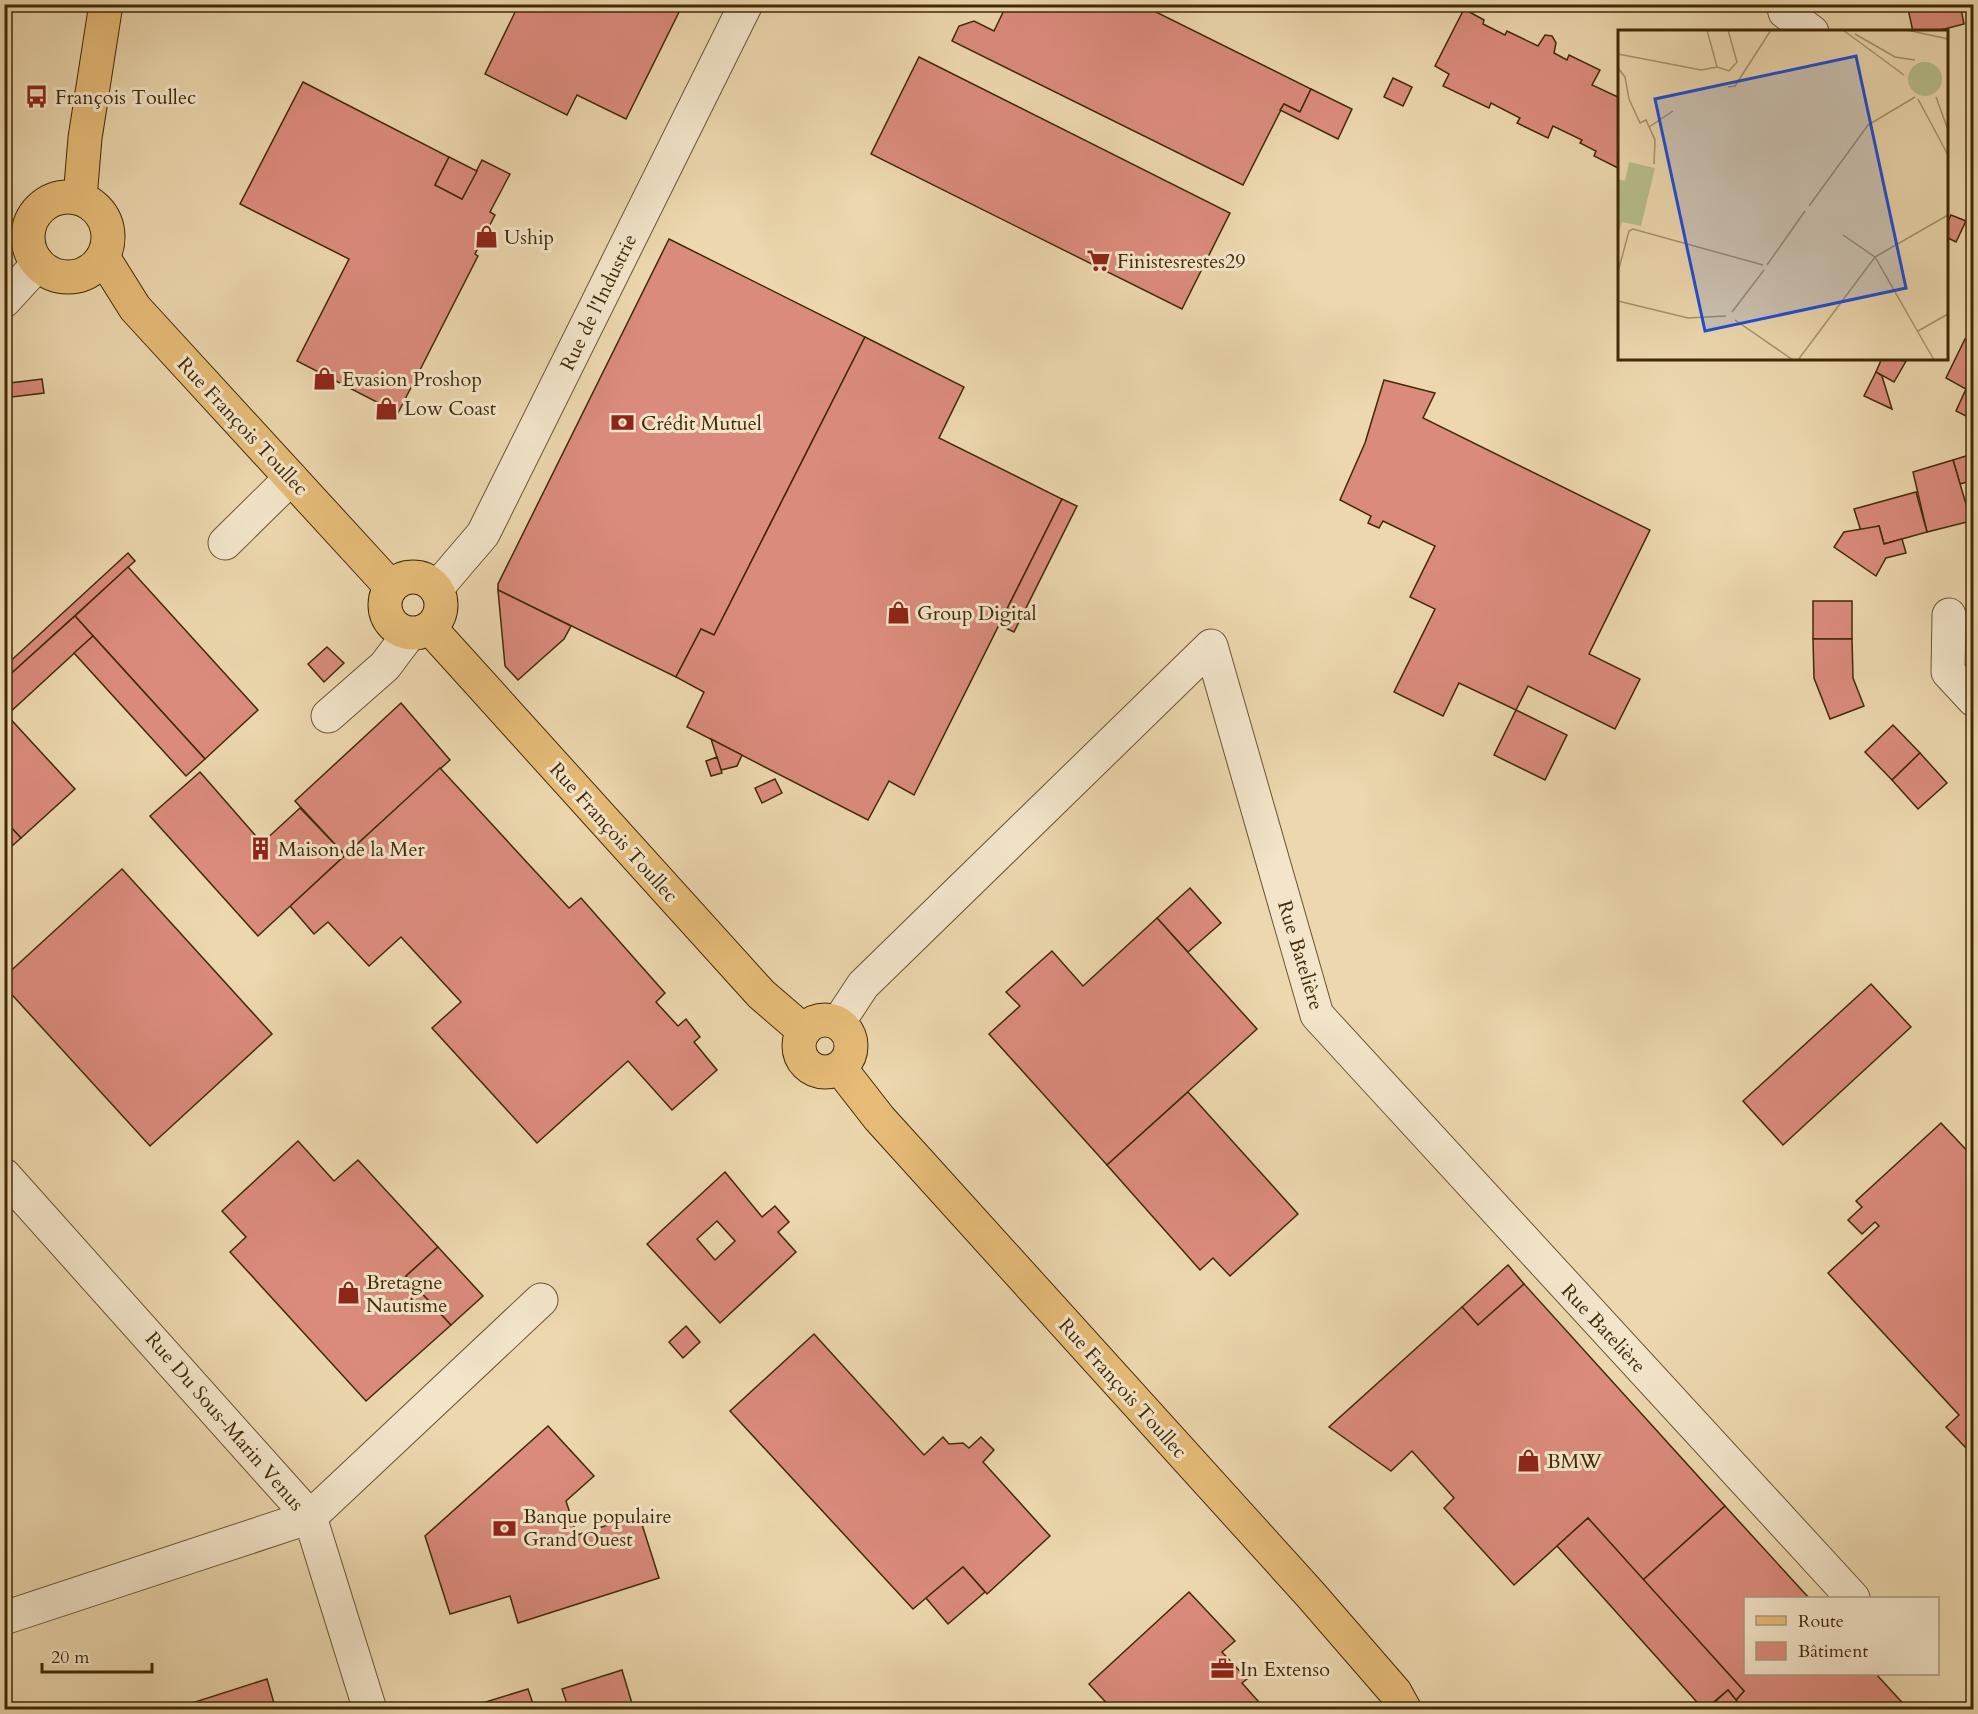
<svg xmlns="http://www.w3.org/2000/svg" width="1978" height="1714" font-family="Cardo,serif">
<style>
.building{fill:#db8b7c;stroke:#402a07;stroke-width:1.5;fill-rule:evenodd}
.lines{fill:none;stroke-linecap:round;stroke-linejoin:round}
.minor-casing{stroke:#6b5531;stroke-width:35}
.major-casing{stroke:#402a07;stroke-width:35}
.minor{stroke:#f3e5ca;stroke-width:33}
.major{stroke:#e6bc77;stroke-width:33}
.labels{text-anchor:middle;stroke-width:6;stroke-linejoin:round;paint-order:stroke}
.poi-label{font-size:20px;fill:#402a07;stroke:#f3e5ca;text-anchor:start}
.street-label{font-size:20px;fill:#402a07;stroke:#f3e5ca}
.inset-road{fill:none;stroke:#a7926b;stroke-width:1.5}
.view{fill:#1d4ed8;fill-opacity:0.15;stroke:#1d4ed8;stroke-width:3}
.inset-edge{fill:none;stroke:#402a07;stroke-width:3}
</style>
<rect width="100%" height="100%" fill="#ecd7ae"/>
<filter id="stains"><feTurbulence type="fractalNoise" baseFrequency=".00333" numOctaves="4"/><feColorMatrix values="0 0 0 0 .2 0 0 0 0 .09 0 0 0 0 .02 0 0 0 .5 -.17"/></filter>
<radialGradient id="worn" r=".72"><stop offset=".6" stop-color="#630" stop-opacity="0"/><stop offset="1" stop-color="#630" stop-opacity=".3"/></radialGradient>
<g class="building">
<path d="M519 4H683L626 119 577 95 567 115 485 74Z"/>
<path d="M1007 4H1140L1311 89 1300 112 1284 104 1243 185 952 41 959 26 974 21 994 31Z"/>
<path d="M1907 4H1974V6L1961 9 1964 24 1933 32H1913Z"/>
<path d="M1464 9 1484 20 1483 24 1505 35 1507 31 1538 46 1545 35 1552 36 1556 43 1554 53 1567 60 1569 55 1600 70 1592 85 1620 98V169L1594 156 1596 151 1580 143 1582 140 1553 126 1548 138 1517 123 1520 118 1491 103 1489 108 1443 86 1449 74 1435 66Z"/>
<path d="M919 57 1230 213 1182 309 871 154Z"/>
<path d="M1393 78 1412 87 1403 106 1384 97Z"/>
<path d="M303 82 449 157 435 185 462 199 482 160 510 174 490 212 495 215 475 254 478 256 398 413 297 361 349 259 240 204Z"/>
<path d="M1311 89 1352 109 1338 139 1280 110 1284 104 1300 112Z"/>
<path d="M449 157 477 171 462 199 435 185Z"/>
<path d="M1951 215 1966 221 1956 242 1946 237V225Z"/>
<path d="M669 239 865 337 714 635 701 629 676 677 498 590V584Z"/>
<path d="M865 337 964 387 939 438 1062 499 914 795 889 781 868 820 687 727 704 692 676 677 701 629 714 635Z"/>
<path d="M1965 339 1974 343V420L1956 411 1966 389 1946 378Z"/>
<path d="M1882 358 1906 361 1894 382 1876 372Z"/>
<path d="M1876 372 1882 376 1892 409 1864 396Z"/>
<path d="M42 379 44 393 12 397 10 383Z"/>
<path d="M1384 380 1435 393 1423 418 1650 530 1589 654 1640 679 1615 729 1528 686 1516 710 1459 683 1443 716 1394 692 1435 609 1410 597 1435 546 1383 521 1379 528 1368 523 1371 516 1340 500 1365 443Z"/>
<path d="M1969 455 1974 480 1960 484 1953 460Z"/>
<path d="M1953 460 1971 521 1927 532 1913 472Z"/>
<path d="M1916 492 1927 532 1884 544 1879 526 1861 531 1854 509Z"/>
<path d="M1062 499 1077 506 1014 632 999 625Z"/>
<path d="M1879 526 1884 544 1902 539 1906 553 1886 558 1876 576 1834 547 1844 532Z"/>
<path d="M128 553 135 561 4 680V667Z"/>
<path d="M128 567 258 710 205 759 75 616Z"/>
<path d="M498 590 571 626 564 639 518 680 505 666Z"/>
<rect x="1813" y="601" width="39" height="38"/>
<path d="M75 616 93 636 7 715 4 712V680Z"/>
<path d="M93 636 205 759 186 776 74 653Z"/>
<path d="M1813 639H1852L1853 678 1864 706 1830 719 1814 678Z"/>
<path d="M327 647 344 663 324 682 308 664Z"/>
<path d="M401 703 450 760 345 855 295 801Z"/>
<path d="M1516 710 1567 735 1545 780 1494 755Z"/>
<path d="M4 712 75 789 21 838 4 820Z"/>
<path d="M1893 725 1920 753 1892 780 1865 752Z"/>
<path d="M711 739 742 755 737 766 721 770Z"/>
<path d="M1920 753 1947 783 1918 809 1892 780Z"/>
<path d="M717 757 722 773 711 776 706 761Z"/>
<path d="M440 768 569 908 581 898 665 993 656 1002 678 1026 686 1019 700 1037 694 1042 717 1070 672 1110 628 1061 537 1143 432 1028 461 1002 401 937 369 966 328 922 314 934 290 906Z"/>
<path d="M200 772 262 843 300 808 345 855 258 936 150 816Z"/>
<path d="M775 779 782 793 762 803 755 788Z"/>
<path d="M4 820 21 838 4 853Z"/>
<path d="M122 869 272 1034 150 1146 4 986V977Z"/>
<path d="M1190 888 1221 923 1188 952 1157 918Z"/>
<path d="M1157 918 1257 1029 1107 1165 989 1034 1020 1006 1006 992 1052 951 1083 986Z"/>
<path d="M1871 984 1911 1027 1783 1145 1743 1101Z"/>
<path d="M1188 1092 1298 1214 1230 1276 1213 1258 1200 1270 1107 1165Z"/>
<path d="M1941 1123 1974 1158V1441L1966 1448 1946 1427 1959 1415 1828 1273 1879 1226 1875 1222 1862 1234 1848 1220 1862 1207 1856 1201Z"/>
<path d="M298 1141 334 1181 358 1160 438 1247 406 1276 451 1325 366 1401 230 1252 246 1237 222 1211Z"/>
<path d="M725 1172 762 1217 775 1206 789 1222 778 1232 796 1252 720 1323 647 1244ZM717 1221 735 1241 715 1260 697 1239Z"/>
<path d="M438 1247 483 1296 451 1325 406 1276Z"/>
<path d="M1508 1265 1524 1284 1478 1325 1462 1307Z"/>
<path d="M1524 1284 1725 1506 1643 1580 1588 1518 1514 1585 1444 1508 1454 1498 1412 1451 1391 1471 1329 1427 1462 1307 1478 1325Z"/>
<path d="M686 1326 700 1342 683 1358 669 1342Z"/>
<path d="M814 1334 924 1455 943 1437 949 1444 963 1443 969 1448 981 1437 994 1450 983 1462 1050 1536 987 1594 963 1567 913 1609 730 1411Z"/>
<path d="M548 1426 594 1476 566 1501 577 1535 639 1515 659 1578 518 1623 510 1596 450 1614 425 1536Z"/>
<path d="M1725 1506 1809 1598H1746V1674H1876L1909 1710H1744L1736 1700 1744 1691 1643 1580Z"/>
<path d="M1588 1518 1744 1691 1736 1700 1728 1690 1704 1710 1557 1546Z"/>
<path d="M963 1567 985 1592 948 1624 926 1598Z"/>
<path d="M1189 1592 1235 1641 1222 1652 1247 1679 1242 1683 1266 1710H1113L1089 1684Z"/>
<path d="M622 1670 634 1710H569L562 1689Z"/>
<path d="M267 1679 276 1710H194L192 1703Z"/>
<path d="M528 1689 535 1710H478L476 1705Z"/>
<path d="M1728 1690 1744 1710H1706Z"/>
</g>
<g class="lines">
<defs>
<g id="minor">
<path d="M1783 4 1785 12 1812 32"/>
<path d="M4 301 38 264"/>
<path d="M225 543 291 478"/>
<path d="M436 589 483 534 746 4"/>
<path d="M1949 615 1948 672 1974 700"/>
<path d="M328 716 385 666 409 634"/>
<path d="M838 1023 863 985 1211 646 1317 1015 1853 1598"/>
<path d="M4 1175 310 1517 370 1710"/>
<path d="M4 1618 310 1517 541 1300"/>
</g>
<g id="major">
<circle cx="68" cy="237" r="40"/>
<path d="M80 198 85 138 106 4"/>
<path d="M103 257 135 308 391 587"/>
<circle cx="413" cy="605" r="28"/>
<path d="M430 628 761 994 804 1031"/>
<circle cx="825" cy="1046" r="26"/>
<path d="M840 1068 879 1118 1310 1594 1395 1692 1405 1710"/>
</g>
</defs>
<use href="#minor" class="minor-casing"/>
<use href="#major" class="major-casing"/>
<use href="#minor" class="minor"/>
<use href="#major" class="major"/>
</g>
<defs>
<symbol id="bus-bare" viewBox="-9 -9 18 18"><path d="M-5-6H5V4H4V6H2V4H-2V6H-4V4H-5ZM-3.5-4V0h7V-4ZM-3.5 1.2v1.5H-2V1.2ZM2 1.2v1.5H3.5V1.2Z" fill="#8f2418" stroke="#f3e5ca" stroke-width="2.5" paint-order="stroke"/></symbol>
<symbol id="shop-bare" viewBox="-9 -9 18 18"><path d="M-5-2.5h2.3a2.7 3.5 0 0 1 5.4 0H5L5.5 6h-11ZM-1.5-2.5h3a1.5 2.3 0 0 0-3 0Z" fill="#8f2418" stroke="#f3e5ca" stroke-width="2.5" paint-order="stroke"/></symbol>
<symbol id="supermarket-bare" viewBox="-9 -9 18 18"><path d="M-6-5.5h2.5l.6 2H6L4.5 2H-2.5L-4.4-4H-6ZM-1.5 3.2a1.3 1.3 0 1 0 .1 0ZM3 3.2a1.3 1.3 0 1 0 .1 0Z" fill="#8f2418" stroke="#f3e5ca" stroke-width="2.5" paint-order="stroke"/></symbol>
<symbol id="bank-bare" viewBox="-9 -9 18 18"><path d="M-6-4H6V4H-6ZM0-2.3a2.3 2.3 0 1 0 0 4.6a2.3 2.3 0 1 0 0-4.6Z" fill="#8f2418" stroke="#f3e5ca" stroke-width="2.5" paint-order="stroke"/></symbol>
<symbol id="building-bare" viewBox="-9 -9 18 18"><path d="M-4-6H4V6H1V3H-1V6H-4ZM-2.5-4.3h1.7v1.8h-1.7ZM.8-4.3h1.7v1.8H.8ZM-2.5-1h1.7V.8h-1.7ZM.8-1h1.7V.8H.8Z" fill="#8f2418" stroke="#f3e5ca" stroke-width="2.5" paint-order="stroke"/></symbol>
<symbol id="office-bare" viewBox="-9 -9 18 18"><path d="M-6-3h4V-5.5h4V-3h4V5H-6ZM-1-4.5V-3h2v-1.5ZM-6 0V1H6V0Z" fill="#8f2418" stroke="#f3e5ca" stroke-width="2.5" paint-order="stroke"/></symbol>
</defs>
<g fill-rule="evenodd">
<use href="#bus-bare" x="20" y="80" width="33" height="33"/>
<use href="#shop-bare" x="470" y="220" width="33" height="33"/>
<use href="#supermarket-bare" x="1082" y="244" width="33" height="33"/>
<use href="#shop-bare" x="308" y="362" width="33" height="33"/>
<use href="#shop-bare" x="370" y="392" width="33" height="33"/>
<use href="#bank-bare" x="606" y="406" width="33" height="33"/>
<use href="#shop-bare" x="882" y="596" width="33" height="33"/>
<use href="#building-bare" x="244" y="832" width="33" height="33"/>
<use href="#shop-bare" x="332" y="1276" width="33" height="33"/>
<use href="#shop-bare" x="1512" y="1444" width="33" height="33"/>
<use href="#bank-bare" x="488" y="1512" width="33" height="33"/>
<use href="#office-bare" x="1206" y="1652" width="33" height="33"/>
</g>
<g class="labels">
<g class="poi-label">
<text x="55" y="104">François Toullec</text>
<text x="504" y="244">Uship</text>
<text x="1117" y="268">Finistesrestes29</text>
<text x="342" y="386">Evasion Proshop</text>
<text x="404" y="415">Low Coast</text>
<text x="641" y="430">Crédit Mutuel</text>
<text x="917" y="620">Group Digital</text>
<text x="278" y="856">Maison de la Mer</text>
<text x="366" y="1289">Bretagne<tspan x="366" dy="23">Nautisme</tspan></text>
<text x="1547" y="1468">BMW</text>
<text x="523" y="1523">Banque populaire<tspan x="523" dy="23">Grand Ouest</tspan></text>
<text x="1240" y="1676">In Extenso</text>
</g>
<g class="street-label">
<text transform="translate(598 302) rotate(-64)" y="7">Rue de l'Industrie</text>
<text transform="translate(243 426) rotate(47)" y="7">Rue François Toullec</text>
<text transform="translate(614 832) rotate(48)" y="7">Rue François Toullec</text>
<text transform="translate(1301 955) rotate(73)" y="7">Rue Batelière</text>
<text transform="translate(1604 1328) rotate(47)" y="7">Rue Batelière</text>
<text transform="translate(1123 1388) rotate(48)" y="7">Rue François Toullec</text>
<text transform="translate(225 1421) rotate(49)" y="7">Rue Du Sous-Marin Venus</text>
</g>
</g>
<g transform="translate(1618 30)">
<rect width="330" height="330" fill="#ecd7ae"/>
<path d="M290 49a17 17 0 1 1 34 0a17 17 0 1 1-34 0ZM11 132 37 138 23 196 4 192 0 205V149L7 151Z" fill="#b6bf8c"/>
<path class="inset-road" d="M89 0 99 37 111 41 119 32 110 0M225 0 286 45M289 0 330 9M237 4 277 27 297 30M0 24 83 40 99 37M0 38 7 47 11 69 22 93 28 90 37 110 36 134M110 57 117 56 153 0M318 67 330 100M300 69 330 125M31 97 55 81M191 176 250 95 297 67M225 205 257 227 316 330M149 235 187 181M0 242 11 201 15 199 145 235M0 271 70 288 108 286M114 282 146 240M117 290 175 330M300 301 330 284M180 330 257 227 330 185"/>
<path class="view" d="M238 26 288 258 87 301 37 69Z"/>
<rect width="330" height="330" class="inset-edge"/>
</g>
<rect width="1978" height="1714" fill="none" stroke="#ecd7ae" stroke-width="24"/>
<rect x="6" y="6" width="1966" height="1702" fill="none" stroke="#402a07" stroke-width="3"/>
<rect x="12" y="12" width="1954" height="1690" fill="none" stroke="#402a07" stroke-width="1.5"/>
<rect x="1744" y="1597" width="195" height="78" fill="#f3e5ca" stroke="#ab9a7c" stroke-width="1.5"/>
<rect x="1756" y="1616" width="30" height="9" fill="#e6bc77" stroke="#ab9a7c" stroke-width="1.5"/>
<text x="1798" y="1627" font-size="18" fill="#402a07">Route</text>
<rect x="1756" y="1642" width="30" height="18" fill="#db8b7c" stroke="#ab9a7c" stroke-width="1.5"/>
<text x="1798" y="1657" font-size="18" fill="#402a07">Bâtiment</text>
<path d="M42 1663v9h110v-9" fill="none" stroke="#402a07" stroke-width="3"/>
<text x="51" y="1663" font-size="18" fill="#402a07" stroke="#f3e5ca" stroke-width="4.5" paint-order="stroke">20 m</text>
<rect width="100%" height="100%" filter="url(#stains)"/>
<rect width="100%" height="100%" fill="url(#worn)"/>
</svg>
